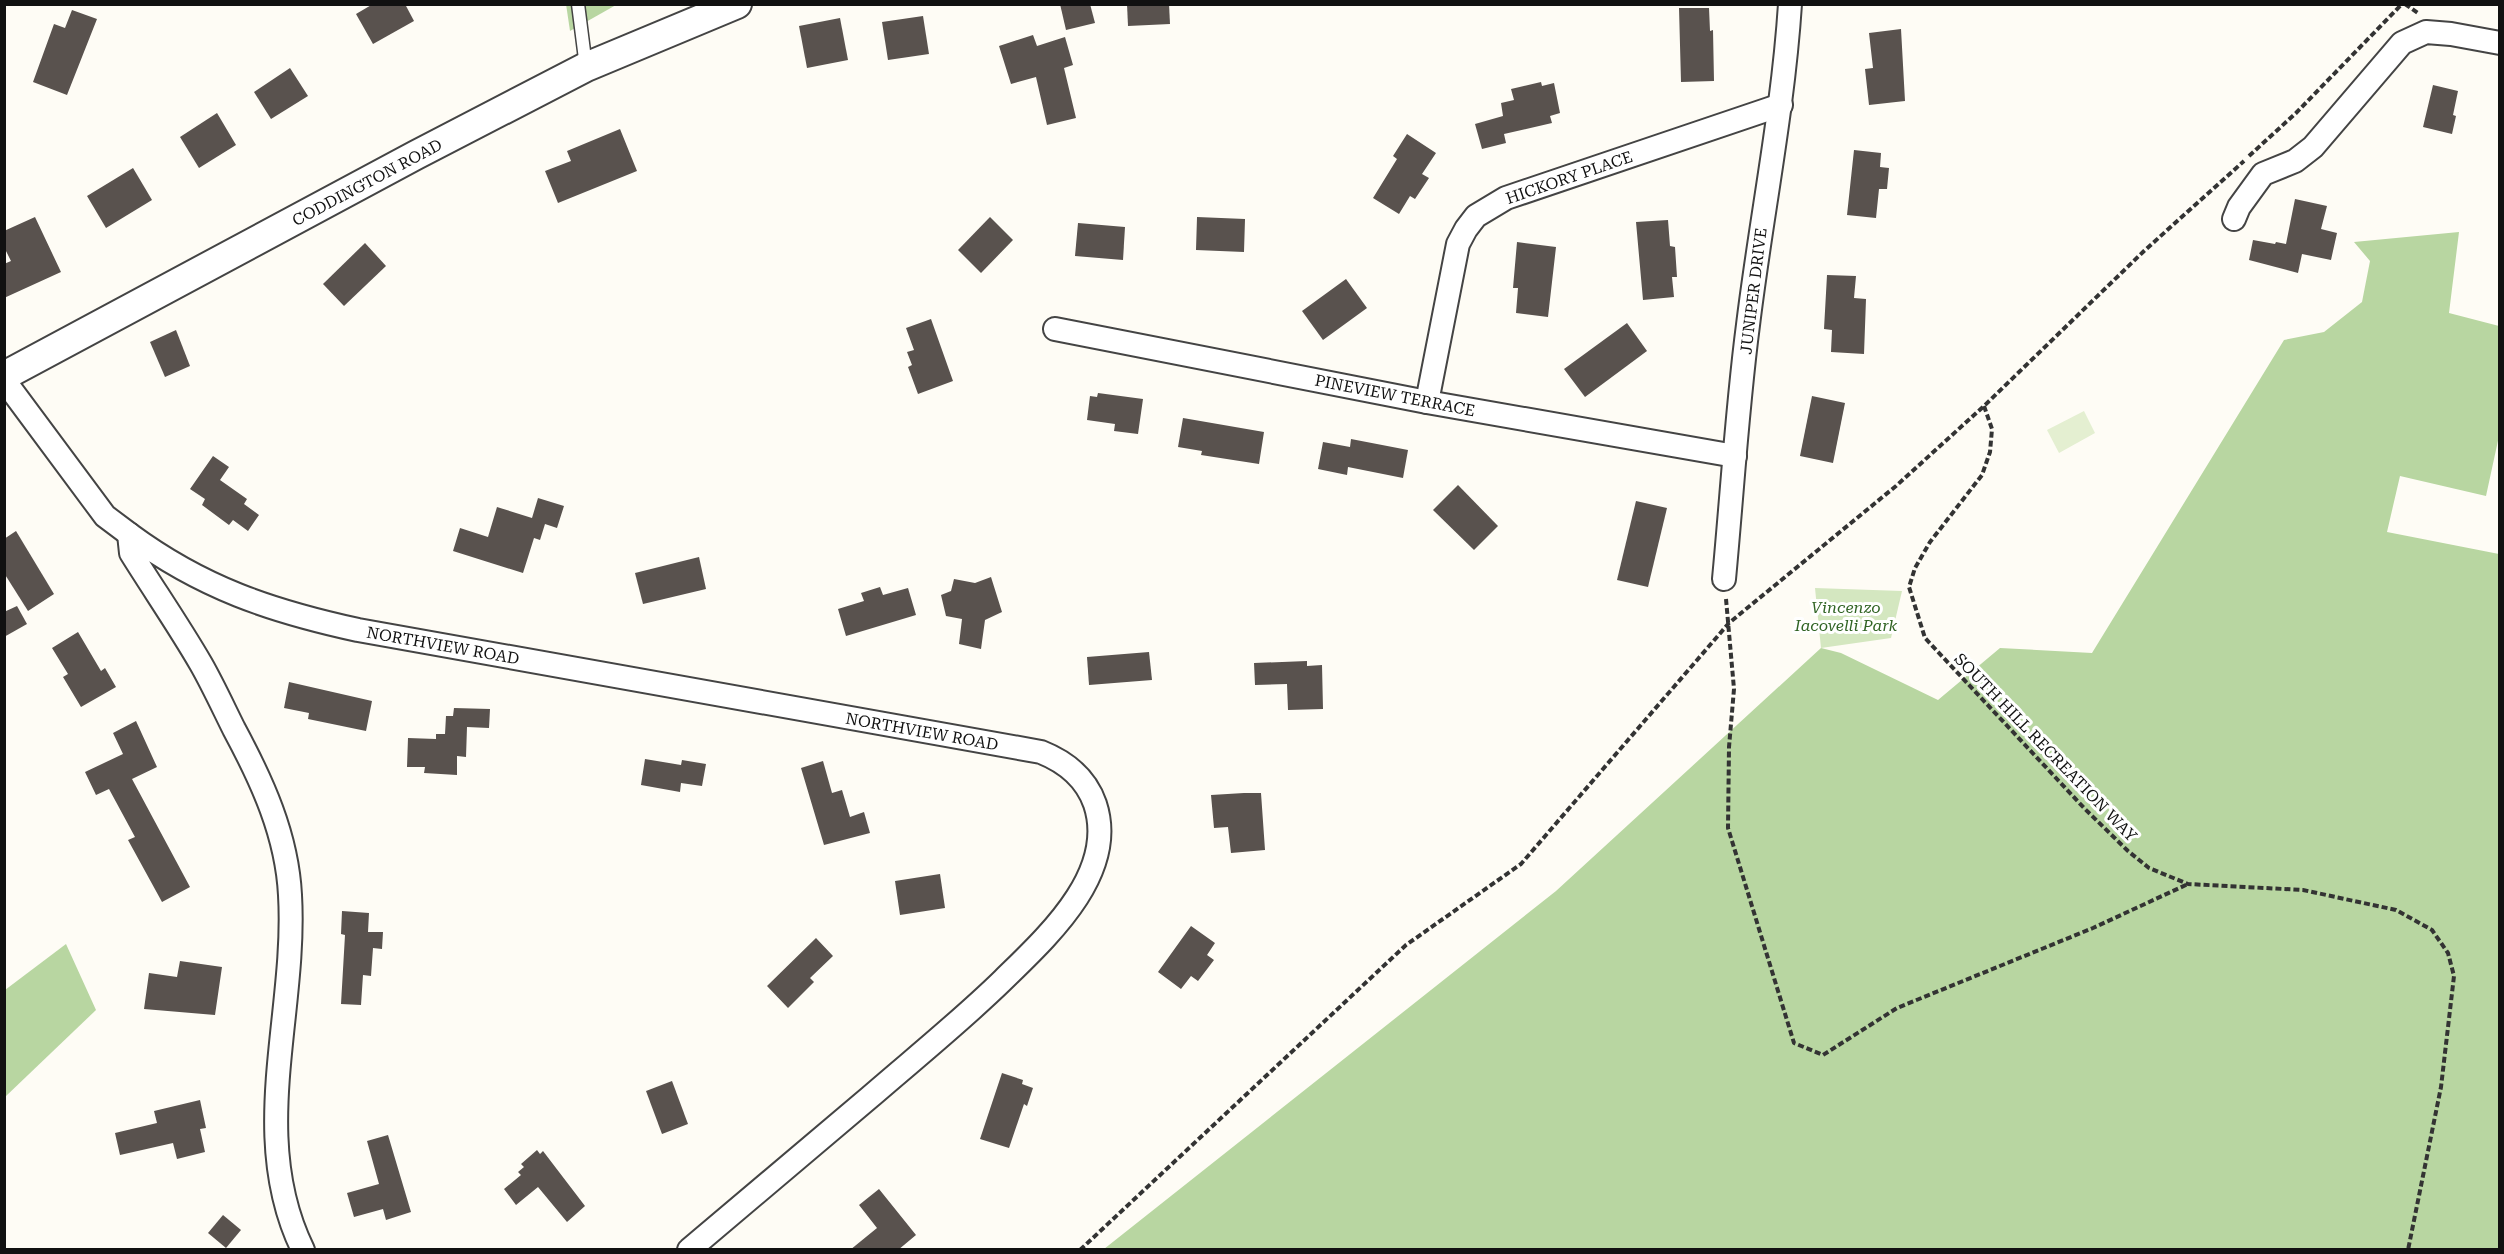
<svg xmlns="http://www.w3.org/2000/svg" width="2504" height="1254" font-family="'Roboto Serif',serif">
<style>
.green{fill:#d4e7c0}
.forest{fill:#b8d6a1}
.pitch{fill:#e4efd1}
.building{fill:#59524e}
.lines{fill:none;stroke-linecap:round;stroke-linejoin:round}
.service-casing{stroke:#444;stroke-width:15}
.minor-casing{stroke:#444;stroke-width:26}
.tertiary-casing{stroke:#444;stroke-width:32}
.path{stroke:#333;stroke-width:4;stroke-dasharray:6 3;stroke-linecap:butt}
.service{stroke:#fff;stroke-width:12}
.minor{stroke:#fff;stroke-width:22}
.tertiary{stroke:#fff;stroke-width:28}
.labels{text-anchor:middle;stroke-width:6;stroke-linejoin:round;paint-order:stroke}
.street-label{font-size:16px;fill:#111;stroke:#fff}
.park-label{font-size:16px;font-style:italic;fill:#316425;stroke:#fff}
</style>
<rect width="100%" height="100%" fill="#fefcf5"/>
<path class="green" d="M1815 588 1902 591 1891 638 1821 648Z"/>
<g class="forest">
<path d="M566 4 616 5 570 31Z"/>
<path d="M2459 232 2449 313 2499 326V436L2486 496 2400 476 2387 532 2499 554V1249H1104L1556 891 1821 648 1841 653 1938 700 2000 648 2092 653 2284 340 2324 332 2362 302 2370 261 2354 242Z"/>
<path d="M66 944 96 1010 5 1097V990Z"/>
</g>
<path class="pitch" d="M2084 411 2095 433 2059 453 2047 430Z"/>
<g class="building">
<path d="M373 4H405L414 21 373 44 356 14Z"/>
<path d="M1060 4H1090L1095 23 1066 30Z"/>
<path d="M1127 4H1169L1170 24 1128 26Z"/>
<path d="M1679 8H1709L1710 31 1713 30 1714 81 1681 82Z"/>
<path d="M72 10 97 19 67 95 33 82 54 24 65 28Z"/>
<path d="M923 16 929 54 888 60 882 22Z"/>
<path d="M840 18 848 60 807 68 799 26Z"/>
<path d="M1901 29 1905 101 1869 105 1865 69 1873 68 1869 33Z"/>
<path d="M1033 35 1037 46 1065 37 1073 65 1064 68 1076 118 1047 125 1036 77 1011 84 999 46Z"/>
<path d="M290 68 308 96 271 119 254 92Z"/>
<path d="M1541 82 1542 86 1554 83 1560 113 1550 116 1552 123 1504 134 1506 143 1482 149 1475 124 1503 116 1501 103 1514 100 1511 89Z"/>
<path d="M2433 85 2458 91 2453 115 2456 116 2452 134 2423 127Z"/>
<path d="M217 113 236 145 199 168 180 137Z"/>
<path d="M620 129 637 171 558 203 545 171 571 161 567 151Z"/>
<path d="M1407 134 1436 153 1422 174 1429 178 1415 199 1410 196 1399 214 1373 198 1397 159 1393 156Z"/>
<path d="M1854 150 1881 153 1880 167 1889 168 1887 189H1879L1876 218 1847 215Z"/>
<path d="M133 168 152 200 106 228 87 196Z"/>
<path d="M2295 199 2327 206 2321 229 2337 233 2331 260 2302 254 2298 273 2249 260 2253 240 2275 244 2276 242 2286 244Z"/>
<path d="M35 217 61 272 4 298V264L11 261 4 247V231Z"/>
<path d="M990 217 1013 240 981 273 958 250Z"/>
<path d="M1197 217 1245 219 1244 252 1196 250Z"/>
<path d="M1668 220 1670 246 1675 247 1677 277H1672L1674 297 1643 300 1636 222Z"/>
<path d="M1078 223 1125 227 1123 260 1075 256Z"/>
<path d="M1517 242 1556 247 1548 317 1516 313 1518 288H1513Z"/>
<path d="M365 243 386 266 344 306 323 284Z"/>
<path d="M1827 275 1856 276 1854 298 1866 299 1864 354 1831 352 1832 330 1824 329Z"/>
<path d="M1346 279 1367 308 1323 340 1302 311Z"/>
<path d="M931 319 953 381 918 394 908 367 912 365 907 352 914 350 906 328Z"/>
<path d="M1627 323 1647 351 1585 397 1564 369Z"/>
<path d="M176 330 190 366 165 377 150 342Z"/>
<path d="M1098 393 1143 399 1138 434 1114 431 1115 424 1087 420 1090 396 1097 397Z"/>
<path d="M1812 396 1845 403 1833 463 1800 456Z"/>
<path d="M1183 418 1264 432 1259 464 1201 455 1202 451 1178 447Z"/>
<path d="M1351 439 1408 450 1403 478 1348 467 1347 475 1318 469 1323 442 1350 447Z"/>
<path d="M213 456 229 467 220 480 247 499 244 504 259 515 248 531 233 520 229 525 202 505 205 499 190 489Z"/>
<path d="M1458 485 1498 526 1474 550 1433 510Z"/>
<path d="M538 498 564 506 557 528 545 524 540 540 534 538 523 573 453 551 460 528 488 537 497 507 532 518Z"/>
<path d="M1636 501 1667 508 1648 587 1617 580Z"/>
<path d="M16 531 54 594 28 611 4 573V539Z"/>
<path d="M699 557 706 589 643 604 635 573Z"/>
<path d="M991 577 1002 612 985 620 981 649 959 644 962 619 946 616 941 595 951 591 954 579 975 583Z"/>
<path d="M880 587 883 595 908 588 916 615 846 636 838 609 864 601 861 593Z"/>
<path d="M17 606 27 624 4 637V612Z"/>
<path d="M78 632 101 671 105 668 116 687 81 707 63 677 68 674 52 648Z"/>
<path d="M1149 652 1152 680 1089 685 1087 657Z"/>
<path d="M1307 661V666L1322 665 1323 709 1288 710 1287 684 1255 685 1254 663Z"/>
<path d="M289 682 372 701 366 731 308 719 309 713 284 708Z"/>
<path d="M454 708 490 709 489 728 467 727 466 757 457 756V775L424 773 425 767H407L408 738 436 739V734H445L446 716H453Z"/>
<path d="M136 721 157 767 132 779 190 887 162 902 128 840 135 837 109 789 96 795 85 772 123 754 113 733Z"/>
<path d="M645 759 681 765 682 760 706 764 702 786 681 783 680 792 641 785Z"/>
<path d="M823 761 832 793 842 790 850 817 864 812 870 833 824 845 801 768Z"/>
<path d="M1244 793H1261L1265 850 1231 853 1228 827 1214 828 1211 795Z"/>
<path d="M940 874 945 908 900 915 895 881Z"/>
<path d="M342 911 369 913 368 932H383L382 949 373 948 371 976 363 975 361 1005 341 1004 345 935 341 934Z"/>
<path d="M1191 926 1215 943 1207 955 1214 960 1198 981 1191 976 1181 989 1158 972Z"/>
<path d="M816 938 833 956 810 978 814 982 788 1008 767 986Z"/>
<path d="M180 961 222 967 215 1015 144 1009 149 973 177 977Z"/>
<path d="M1002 1073 1023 1080 1022 1084 1033 1088 1027 1106 1024 1104 1009 1148 980 1139Z"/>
<path d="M672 1081 688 1124 662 1134 646 1091Z"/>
<path d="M200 1100 206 1128 200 1129 205 1152 177 1159 173 1143 120 1155 115 1133 157 1123 154 1111Z"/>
<path d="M388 1135 411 1212 386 1220 383 1209 354 1217 347 1193 379 1184 367 1141Z"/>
<path d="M537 1150 540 1154 543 1151 585 1206 567 1222 538 1187 516 1205 504 1189 521 1175 518 1172 524 1167 521 1164Z"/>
<path d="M879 1189 916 1235 898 1250H850L877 1228 859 1205Z"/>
<path d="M223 1215 241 1230 226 1248 208 1233Z"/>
</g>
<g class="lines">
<defs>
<path id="service" d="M578 4 586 67"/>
<g id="minor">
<path d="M2234 219 2239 207 2263 174 2295 161 2313 147 2402 43 2426 32 2451 34 2500 43"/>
<path d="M1055 329 1427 402 1735 456"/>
<path d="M4 380 105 516 129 534"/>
<path d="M1427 402 1458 244 1466 229 1476 216 1506 198 1781 105"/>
<path d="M1724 579C1732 495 1737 409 1748 325 1761 218 1783 112 1790 4"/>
<path d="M303 1250C247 1136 297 1014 290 895 287 835 262 781 234 729 223 707 213 685 201 664 179 626 154 590 131 553L129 534C202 588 271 611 358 630L1041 752C1066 762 1086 778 1095 804 1118 873 1047 937 1003 980 961 1021 915 1058 870 1097 809 1148 749 1199 689 1250"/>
</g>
<path id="tertiary" d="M4 376 416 155 586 67 737 4"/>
</defs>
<use href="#service" class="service-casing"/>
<use href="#minor" class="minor-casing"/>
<use href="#tertiary" class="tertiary-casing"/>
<g class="path">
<path d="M2405 4 2418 13"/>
<path d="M2249 156 2296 113 2402 4"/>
<path d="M1984 406 1992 429 1990 452 1982 475 1930 542 1915 568 1909 587 1925 638 2085 809 2128 851 2149 868 2188 884 2303 890 2396 910 2432 930 2448 953 2454 976 2441 1087 2408 1250"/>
<path d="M1726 599 1734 689 1729 747 1728 828 1794 1043 1823 1055 1897 1008 2093 928 2188 884"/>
<path d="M1080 1250 1406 945 1521 864 1729 623 1896 486 1984 406 2144 251 2244 161"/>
</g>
<use href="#service" class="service"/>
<use href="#minor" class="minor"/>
<use href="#tertiary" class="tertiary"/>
</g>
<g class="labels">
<g class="street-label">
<text transform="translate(1569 177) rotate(-19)" y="6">HICKORY PLACE</text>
<text transform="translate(367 182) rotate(-28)" y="6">CODDINGTON ROAD</text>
<text transform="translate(1753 291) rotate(-83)" y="6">JUNIPER DRIVE</text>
<text transform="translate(1395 395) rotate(11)" y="6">PINEVIEW TERRACE</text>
<text transform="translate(443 645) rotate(10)" y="6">NORTHVIEW ROAD</text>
<text transform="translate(922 731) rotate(10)" y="6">NORTHVIEW ROAD</text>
<text transform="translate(2046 747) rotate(46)" y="6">SOUTH HILL RECREATION WAY</text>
</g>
<g class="park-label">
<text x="1846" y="613">Vincenzo<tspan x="1846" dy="18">Iacovelli Park</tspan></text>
</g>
</g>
<rect width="2504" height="1254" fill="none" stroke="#111111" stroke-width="12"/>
</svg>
